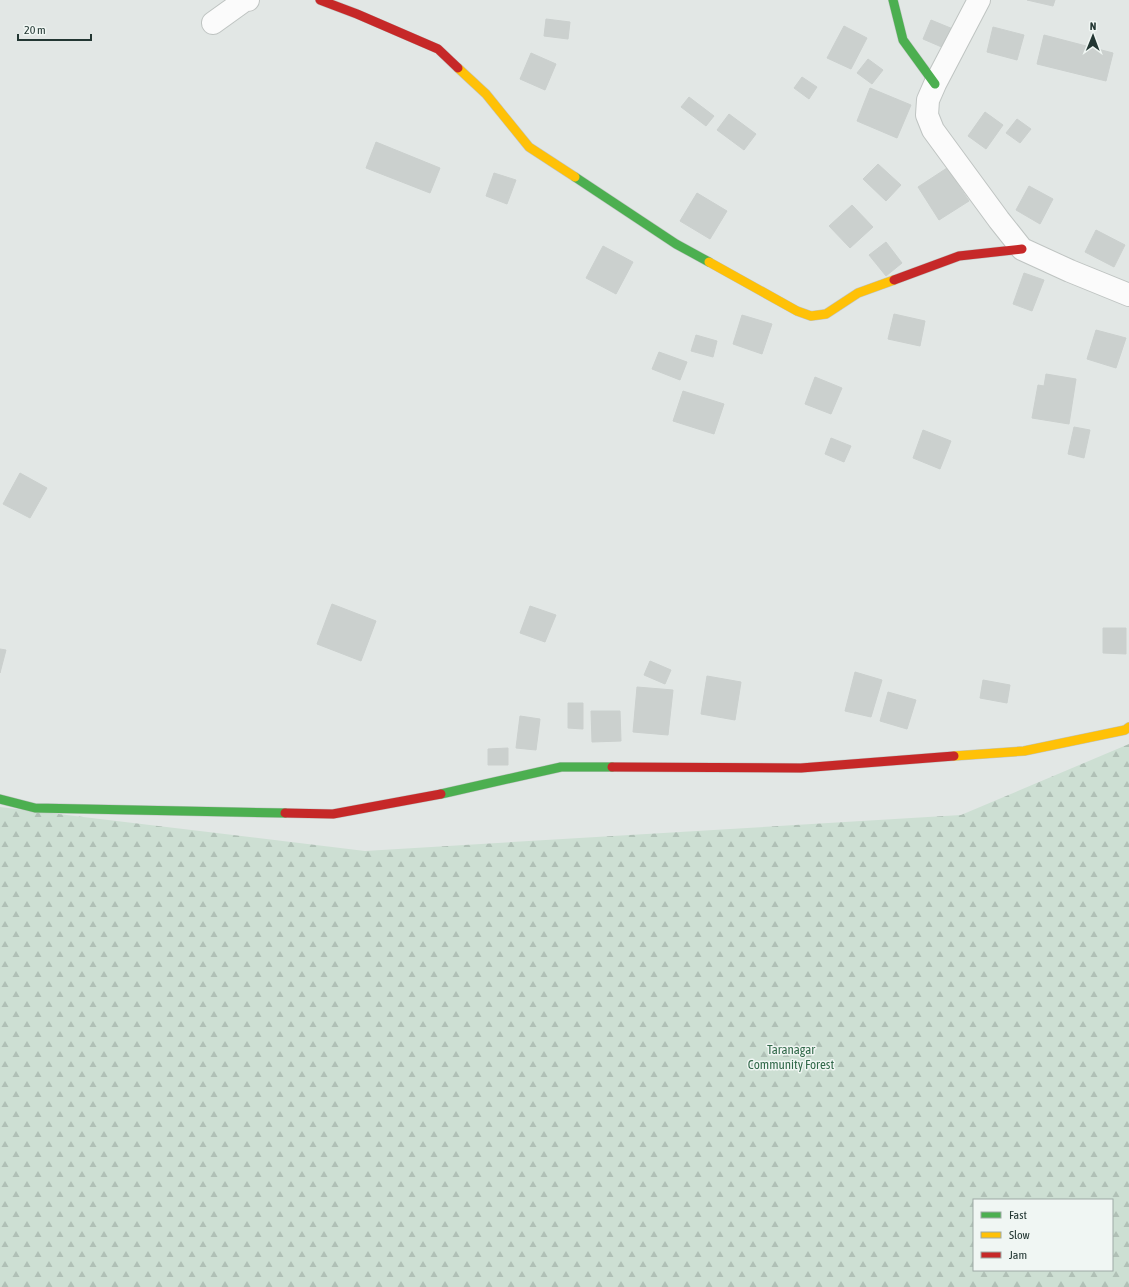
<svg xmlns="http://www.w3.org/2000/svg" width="1129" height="1287" font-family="'Asap Condensed',sans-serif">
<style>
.forest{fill:url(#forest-firs);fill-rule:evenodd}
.building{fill:#cbd0ce;stroke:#cbd0ce}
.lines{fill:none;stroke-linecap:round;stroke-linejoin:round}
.street-casing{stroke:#bfc4c2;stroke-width:24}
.fast-casing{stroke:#bfc4c2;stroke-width:10}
.slow-casing{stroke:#bfc4c2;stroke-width:10}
.jam-casing{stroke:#bfc4c2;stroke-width:10}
.street{stroke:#fbfbfb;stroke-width:22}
.fast{stroke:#4caf50;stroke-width:9}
.slow{stroke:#ffc107;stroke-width:9}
.jam{stroke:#c62828;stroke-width:9}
.labels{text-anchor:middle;stroke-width:3;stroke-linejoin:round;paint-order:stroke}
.park-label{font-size:13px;fill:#32694a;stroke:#f0f6f3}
</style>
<defs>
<pattern id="forest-firs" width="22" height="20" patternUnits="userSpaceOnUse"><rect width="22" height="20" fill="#cddfd3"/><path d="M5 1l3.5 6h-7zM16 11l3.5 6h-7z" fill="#b0c0b6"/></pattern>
</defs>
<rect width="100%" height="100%" fill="#e2e7e5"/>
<path class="forest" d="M1129 744V1287H0V807L365 851 961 815ZM974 1200H1112V1270H974Z"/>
<g class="building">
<path d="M1027 0H1055L1053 6Z"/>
<path d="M546 19 570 22 568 39 544 36Z"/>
<path d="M931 20 953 29 944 48 923 39Z"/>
<path d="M844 26 867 38 851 69 827 58Z"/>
<path d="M993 27 1024 35 1017 60 987 52Z"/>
<path d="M1044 35 1113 53 1106 81 1037 64Z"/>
<path d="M531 53 556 64 545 90 520 79Z"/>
<path d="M868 59 883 70 872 84 857 73Z"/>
<path d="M802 77 817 87 809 99 794 88Z"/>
<path d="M870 88 911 105 897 138 857 121Z"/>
<path d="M689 97 714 116 706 126 681 107Z"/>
<path d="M985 112 1003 125 986 149 968 136Z"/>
<path d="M729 114 756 134 744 150 717 130Z"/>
<path d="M1017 119 1031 129 1020 143 1006 133Z"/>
<path d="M376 142 440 168 430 193 366 168Z"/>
<path d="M878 164 901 185 886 201 863 179Z"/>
<path d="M947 168 969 201 939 220 918 187Z"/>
<path d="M494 173 516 180 507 204 486 196Z"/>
<path d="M1029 186 1053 199 1040 224 1016 210Z"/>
<path d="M697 193 727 211 710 239 680 221Z"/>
<path d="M852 205 873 227 850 248 829 226Z"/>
<path d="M1096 230 1125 245 1114 267 1085 252Z"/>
<path d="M886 242 902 263 886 276 869 255Z"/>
<path d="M603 246 633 262 616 294 586 278Z"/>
<path d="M1024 273 1044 280 1032 311 1013 304Z"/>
<path d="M894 314 925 321 920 346 888 339Z"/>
<path d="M742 315 772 324 762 354 733 344Z"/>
<path d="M1096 330 1126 338 1116 368 1087 359Z"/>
<path d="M696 335 717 341 713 357 691 351Z"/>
<path d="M659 352 687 362 680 380 652 369Z"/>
<path d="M1046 374 1076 379 1069 424 1032 418 1038 385 1044 386Z"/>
<path d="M815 377 842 388 831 414 805 404Z"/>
<path d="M683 391 724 404 714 434 673 421Z"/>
<path d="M1074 427 1090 430 1084 458 1068 454Z"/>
<path d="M923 430 951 441 940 469 913 458Z"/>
<path d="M831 438 851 446 844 462 825 454Z"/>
<path d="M20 473 47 488 30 518 3 504Z"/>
<path d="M332 604 376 621 361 661 317 644Z"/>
<path d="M530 606 556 615 545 642 520 633Z"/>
<path d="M1103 628H1126V654L1103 653Z"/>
<path d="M0 649 6 650 0 673Z"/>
<path d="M650 661 671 670 665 684 644 675Z"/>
<path d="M855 672 882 680 871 717 845 711Z"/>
<path d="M707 676 741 682 735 720 701 714Z"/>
<path d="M983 680 1010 685 1007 703 980 698Z"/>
<path d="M637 687 673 690 668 735 633 732Z"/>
<path d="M888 692 916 700 907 729 880 721Z"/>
<path d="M568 703H583V729L568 728Z"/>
<path d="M591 711H620L621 741 592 742Z"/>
<path d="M520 716 540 719 536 750 516 748Z"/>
<path d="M508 748V765H488V749Z"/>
</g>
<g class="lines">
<defs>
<g id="street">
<path d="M979 0 935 84 928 100 927 115 933 130 999 220 1022 249 1070 271 1129 295"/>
<path d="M213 23 245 0H248"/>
</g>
<g id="fast">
<path d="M893 0 903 40 935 84"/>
<path d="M575 177 676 244 709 262"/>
<path d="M441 794 561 767H612"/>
<path d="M0 799 35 808 285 813"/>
</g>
<g id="slow">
<path d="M458 68 486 94 529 147 575 177"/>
<path d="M709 262 797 311 811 316 826 314 858 293 894 280"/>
<path d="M954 756 1024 751 1125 730 1129 727"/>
</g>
<g id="jam">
<path d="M320 0 357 14 438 49 458 68"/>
<path d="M894 280 959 256 1022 249"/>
<path d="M612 767 801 768 954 756"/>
<path d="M285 813 333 814 441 794"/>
</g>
</defs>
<use href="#street" class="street-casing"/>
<use href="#fast" class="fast-casing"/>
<use href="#slow" class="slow-casing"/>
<use href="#jam" class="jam-casing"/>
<use href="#street" class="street"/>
<use href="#fast" class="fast"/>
<use href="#slow" class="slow"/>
<use href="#jam" class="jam"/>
</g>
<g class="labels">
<g class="park-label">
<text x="791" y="1054">Taranagar<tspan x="791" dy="15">Community Forest</tspan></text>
</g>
</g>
<rect x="973" y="1199" width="140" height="72" fill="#f0f6f3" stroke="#9eaaa6"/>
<rect x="981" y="1212" width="20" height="6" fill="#4caf50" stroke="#9eaaa6"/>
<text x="1009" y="1219" font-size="12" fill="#233733">Fast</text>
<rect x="981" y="1232" width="20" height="6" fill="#ffc107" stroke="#9eaaa6"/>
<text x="1009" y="1239" font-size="12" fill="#233733">Slow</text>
<rect x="981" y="1252" width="20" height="6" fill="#c62828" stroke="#9eaaa6"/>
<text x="1009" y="1259" font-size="12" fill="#233733">Jam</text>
<g transform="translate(1093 36) rotate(1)" stroke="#f0f6f3" stroke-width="3" paint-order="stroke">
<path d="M0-3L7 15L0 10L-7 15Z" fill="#233733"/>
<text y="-6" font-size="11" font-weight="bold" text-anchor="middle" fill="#233733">N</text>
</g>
<path d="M18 34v6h73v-6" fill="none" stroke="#233733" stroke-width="2"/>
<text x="24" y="34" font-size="12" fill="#233733" stroke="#f0f6f3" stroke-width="3" paint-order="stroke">20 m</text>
</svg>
